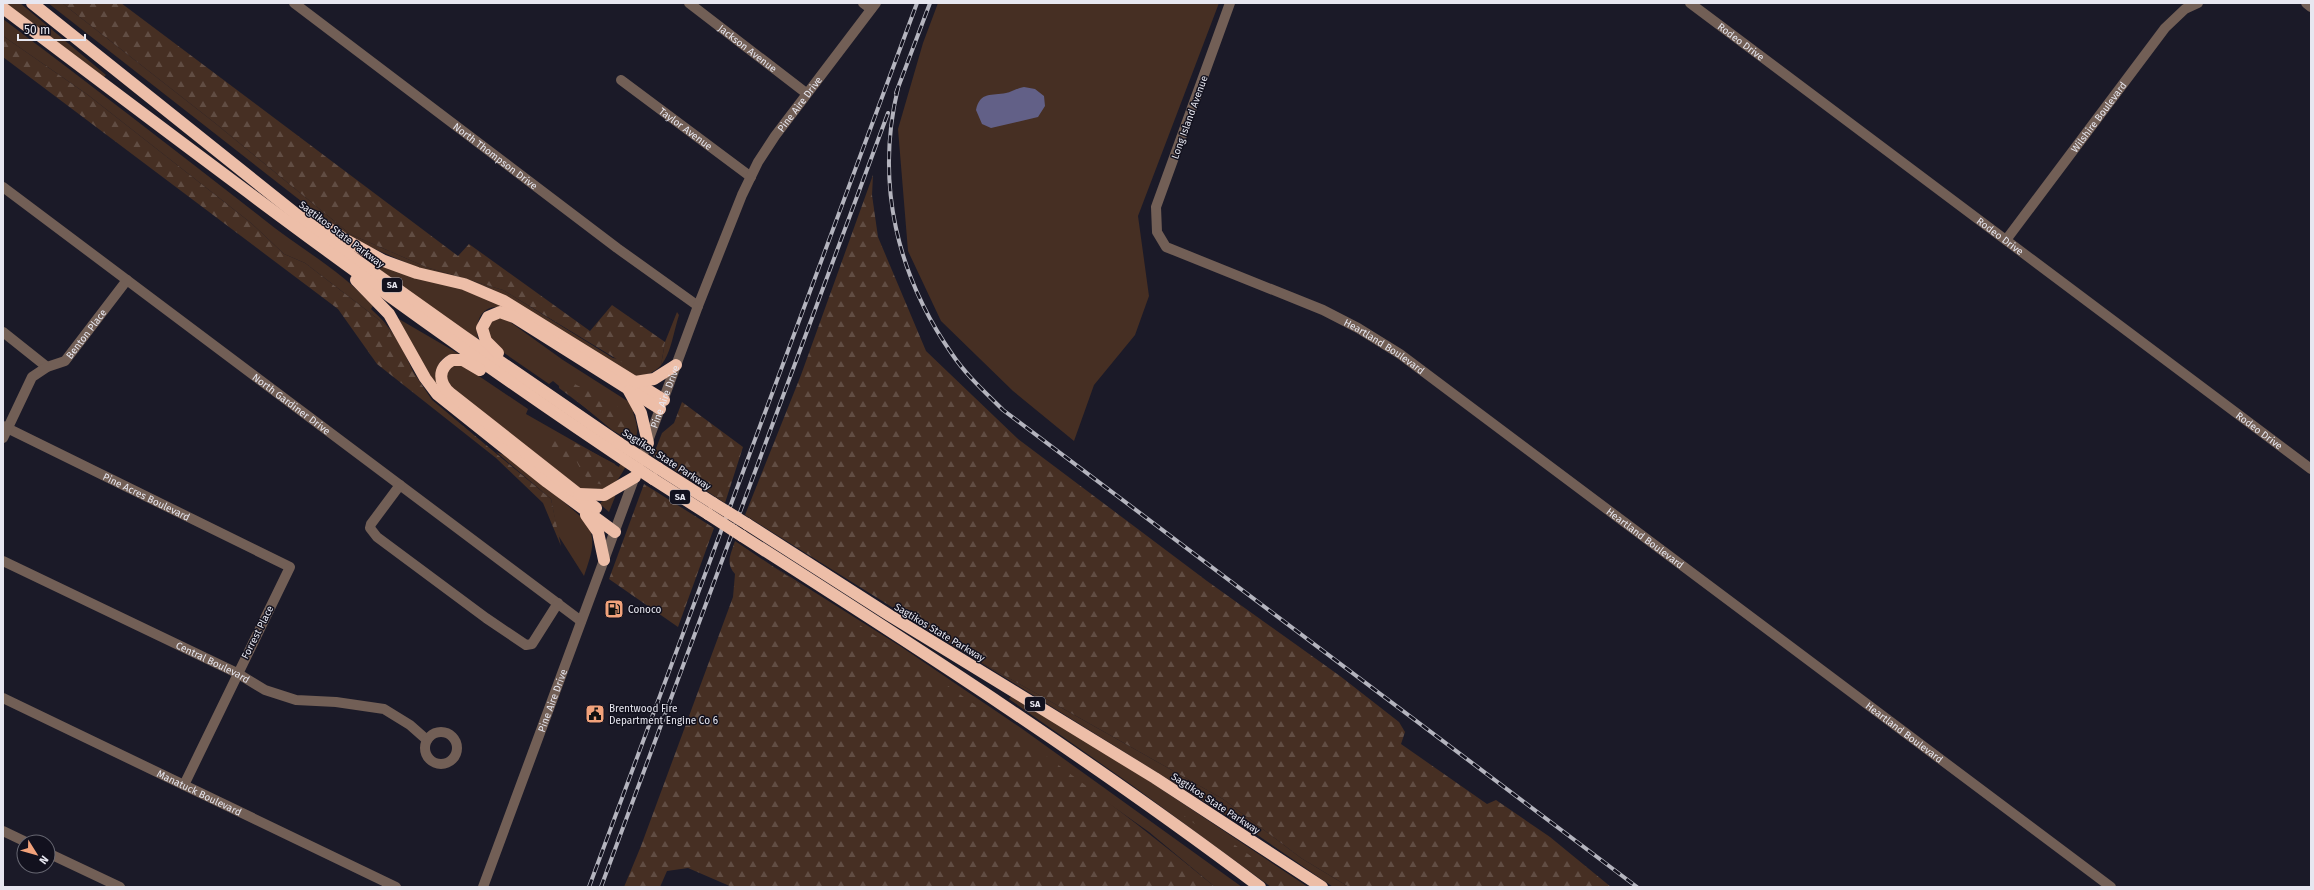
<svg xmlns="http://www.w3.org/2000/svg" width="2314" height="890" font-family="'Fira Sans',sans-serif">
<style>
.grass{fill:#462f23}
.forest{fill:url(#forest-firs)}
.water{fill:#626087}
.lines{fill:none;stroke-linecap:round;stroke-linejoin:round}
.minor{stroke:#725f56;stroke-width:10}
.highway{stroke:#edbea8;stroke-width:12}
.rail-casing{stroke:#b4b4be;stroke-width:4}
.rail{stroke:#12111e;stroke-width:2.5;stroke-dasharray:8;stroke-linecap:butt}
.highway-bridge{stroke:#edbea8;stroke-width:12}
.labels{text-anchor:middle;stroke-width:3;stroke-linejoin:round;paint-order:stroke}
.shield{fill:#12111e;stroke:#a7a7b1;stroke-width:1}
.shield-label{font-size:9px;font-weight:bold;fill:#e7e7f0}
.street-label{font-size:10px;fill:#e7e7f0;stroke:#12111e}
.poi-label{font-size:10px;fill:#e7e7f0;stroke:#12111e;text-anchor:start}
</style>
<defs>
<pattern id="forest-firs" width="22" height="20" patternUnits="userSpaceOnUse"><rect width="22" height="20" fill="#462f23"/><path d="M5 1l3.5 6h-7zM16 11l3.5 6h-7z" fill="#614d43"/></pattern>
</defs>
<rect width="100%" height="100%" fill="#1b1a28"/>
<g class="grass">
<path d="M3 3H20L106 75 103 78Z"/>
<path d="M48 3H62L215 123 350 234 426 267 503 290 613 358 661 365 665 342 677 312 679 315C670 343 670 378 632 376L508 298 487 287 423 270 347 237Z"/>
<path d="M938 3H1219L1138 216 1149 296 1135 335 1094 385 1074 441 1013 391 941 321 908 251 898 129 923 43Z"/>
<path d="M3 19C90 84 176 151 262 218 299 248 341 270 373 306L371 309C392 327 403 348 414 374L395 346 387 326 305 263 284 254 251 223 88 95 3 36Z"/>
<path d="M372 259 477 292 503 304 502 307C480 305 475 322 478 339L435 311 371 263Z"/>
<path d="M392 315 459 354C455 356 451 354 447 356 435 362 435 376 439 387L436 388Z"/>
<path d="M496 317 506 319 563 360 629 402 635 410 633 412C635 419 638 426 637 433 635 447 622 482 609 487 600 491 590 490 581 489L445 383 449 366H464L528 409 526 414 619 467 629 440 612 430 553 381 549 384 491 344 484 331Z"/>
<path d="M496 452 513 458 587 522C597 542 591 555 584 576L558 535 551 499Z"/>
<path d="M615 495V497L609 512 600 504 601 502Z"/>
<path d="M773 566 900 646 1021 728 1242 887H1215L1149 832Z"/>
<path d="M970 656 1223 799 1301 858 1349 887H1333L1253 832Z"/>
<path d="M1012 695 1137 773 1308 887H1271L1133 786 1009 699Z"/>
</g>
<g class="forest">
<path d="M62 3H121L458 256 469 244 590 331 612 305 665 342 661 365 649 371 633 369 503 290 426 267 350 234 215 123Z"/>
<path d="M3 36 88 95 251 223 284 254 305 263 387 326 396 346 432 400 551 499 561 546 543 503 496 458 377 364 338 309 3 57Z"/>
<path d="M873 175 872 195 878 237 926 351 1018 439 1207 581 1340 676 1399 722 1405 732 1401 744 1487 804 1496 800 1550 837 1611 887H1349L1301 858 1223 799 970 656 745 515 801 375Z"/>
<path d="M559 380H567L617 406 625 414 631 426 627 439 559 388Z"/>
<path d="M682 402 743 447 725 503 653 456 662 433 674 423Z"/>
<path d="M548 433 567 439 615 464 619 475 608 486C588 482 585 479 576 460 555 455 552 455 548 433Z"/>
<path d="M644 484 714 528 678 627 609 579Z"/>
<path d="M735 541C899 651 1063 761 1215 887H732L688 868 667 871 660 887H624L641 846 733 597 735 574C725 563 731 554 735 541Z"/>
<path d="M1191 815 1296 887H1280L1184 816Z"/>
</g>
<path class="water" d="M1024 87 1035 89 1044 96 1045 106 1038 117 991 128 982 124 976 110C980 91 992 96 1006 93 1012 92 1017 88 1024 87Z"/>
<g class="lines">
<g class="minor">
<path id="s1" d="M294 3 617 248 698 306"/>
<path id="s2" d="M689 3 806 93"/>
<path d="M863 3 871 9"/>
<path id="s3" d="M1230 3 1156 207 1157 232 1166 247 1323 310 1358 328 1400 354 2111 887"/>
<path id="s4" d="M1690 3 2311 469"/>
<path d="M2306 3 2311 7"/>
<path id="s5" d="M621 80 751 177"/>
<path id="s6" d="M3 187 581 621"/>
<path id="s7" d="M2006 240 2165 28 2185 9 2198 3"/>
<path d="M3 332 47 367"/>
<path id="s8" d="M3 426 290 567 184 785"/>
<path id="s9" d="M3 438 32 377 47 367 65 361 127 280"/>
<path d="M400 485 371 524 370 528 377 537 486 618 526 645 532 644 558 603"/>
<path id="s10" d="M3 561 237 673 265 690 296 700 336 702 384 709 410 725 427 740"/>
<path id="s11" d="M3 698 396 887"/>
<circle cx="441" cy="748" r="16"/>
<path d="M3 831 26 842"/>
<path d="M48 853 120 887"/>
<path id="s12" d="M483 887 698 306 742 195 758 162 775 136 876 3"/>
</g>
<g class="highway">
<path d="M32 3 331 242 463 336 619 443"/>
<path d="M3 8C212 166 420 324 638 469"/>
<path d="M309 215 344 239 384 261 417 273 464 284 504 301 664 400"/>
<path d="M356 280 389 314 425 378 437 394 547 482 615 532"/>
<path d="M498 353 486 341 482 328 488 317 500 312 514 317 660 409"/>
<path d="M480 370 463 360H452C437 369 439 383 450 393L596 508"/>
<path d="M635 382 654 379 676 365"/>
<path d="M629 391 641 413 648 443"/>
<path d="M658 468 713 503"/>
<path d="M653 479 708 514"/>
<path d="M579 494 604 495 635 477"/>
<path d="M586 515 598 532 604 560"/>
<path d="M747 524 889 615 1155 778 1322 887"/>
<path d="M742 536C918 648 1093 761 1260 887"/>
</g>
<defs>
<g id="rail">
<path d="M898 88C875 183 897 275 952 354 966 375 985 392 1003 410L1637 887"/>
<path d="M896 93 930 3"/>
<path d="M589 887 917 3"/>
<path d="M601 887 888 113"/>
</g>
</defs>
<use href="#rail" class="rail-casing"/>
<use href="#rail" class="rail"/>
<g class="highway-bridge">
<path d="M619 443 658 468"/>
<path d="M638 469 653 479"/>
<path d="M713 503 747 524"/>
<path d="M708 514 742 536"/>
</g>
</g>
<defs>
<symbol id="fuel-square" viewBox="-11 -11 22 22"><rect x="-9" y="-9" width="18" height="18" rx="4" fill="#f1a27b" stroke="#12111e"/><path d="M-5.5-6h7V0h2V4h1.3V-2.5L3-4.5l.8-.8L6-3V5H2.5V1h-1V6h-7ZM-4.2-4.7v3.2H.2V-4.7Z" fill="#111"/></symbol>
<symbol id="civic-square" viewBox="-11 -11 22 22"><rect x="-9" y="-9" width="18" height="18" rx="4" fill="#f1a27b" stroke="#12111e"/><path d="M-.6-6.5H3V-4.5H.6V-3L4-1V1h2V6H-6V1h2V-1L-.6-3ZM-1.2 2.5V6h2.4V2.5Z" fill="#111"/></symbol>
</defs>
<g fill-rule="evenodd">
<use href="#fuel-square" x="603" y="598" width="22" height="22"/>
<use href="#civic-square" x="584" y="703" width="22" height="22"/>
</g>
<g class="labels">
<g class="shield">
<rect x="382" y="278" width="20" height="14" rx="3"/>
<rect x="670" y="490" width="20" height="14" rx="3"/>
<rect x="1025" y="697" width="20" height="14" rx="3"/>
</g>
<g class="shield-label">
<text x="392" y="288">SA</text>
<text x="680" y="500">SA</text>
<text x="1035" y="707">SA</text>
</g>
<g class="street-label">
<text dy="4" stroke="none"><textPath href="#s4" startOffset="64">Rodeo Drive</textPath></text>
<text dy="4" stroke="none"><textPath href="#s2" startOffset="74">Jackson Avenue</textPath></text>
<text dy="4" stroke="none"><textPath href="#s12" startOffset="847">Pine Aire Drive</textPath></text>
<text transform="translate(1189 117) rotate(-70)" y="4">Long Island Avenue</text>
<text dy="4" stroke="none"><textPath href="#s7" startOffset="154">Wilshire Boulevard</textPath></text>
<text dy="4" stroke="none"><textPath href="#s5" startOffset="81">Taylor Avenue</textPath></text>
<text dy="4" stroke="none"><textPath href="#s1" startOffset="253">North Thompson Drive</textPath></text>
<text transform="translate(342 234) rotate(37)" y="4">Sagtikos State Parkway</text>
<text dy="4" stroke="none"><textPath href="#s4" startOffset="388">Rodeo Drive</textPath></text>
<text dy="4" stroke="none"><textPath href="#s9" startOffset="139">Benton Place</textPath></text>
<text dy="4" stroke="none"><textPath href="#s3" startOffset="500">Heartland Boulevard</textPath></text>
<text dy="4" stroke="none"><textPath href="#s12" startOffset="523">Pine Aire Drive</textPath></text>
<text dy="4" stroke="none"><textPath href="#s6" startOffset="361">North Gardiner Drive</textPath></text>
<text dy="4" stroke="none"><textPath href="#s4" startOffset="712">Rodeo Drive</textPath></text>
<text transform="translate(667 459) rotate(33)" y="4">Sagtikos State Parkway</text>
<text dy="4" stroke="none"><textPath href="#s8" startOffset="160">Pine Acres Boulevard</textPath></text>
<text dy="4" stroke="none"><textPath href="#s3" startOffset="824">Heartland Boulevard</textPath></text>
<text transform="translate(257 632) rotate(-63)" y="4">Forrest Place</text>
<text transform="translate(940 632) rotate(31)" y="4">Sagtikos State Parkway</text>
<text dy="4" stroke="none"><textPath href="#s10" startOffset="233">Central Boulevard</textPath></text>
<text dy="4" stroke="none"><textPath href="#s12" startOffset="199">Pine Aire Drive</textPath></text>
<text dy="4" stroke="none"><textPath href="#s3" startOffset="1148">Heartland Boulevard</textPath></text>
<text dy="4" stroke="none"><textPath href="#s11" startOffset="218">Manatuck Boulevard</textPath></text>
<text transform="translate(1216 803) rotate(33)" y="4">Sagtikos State Parkway</text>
</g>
<g class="poi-label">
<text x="628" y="613">Conoco</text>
<text x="609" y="712">Brentwood Fire<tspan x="609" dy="12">Department Engine Co 6</tspan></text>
</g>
</g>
<rect width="2314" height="890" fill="none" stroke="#e7e7f0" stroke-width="8"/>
<g transform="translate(36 854) rotate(127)"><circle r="19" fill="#12111e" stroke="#676772"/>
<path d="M0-3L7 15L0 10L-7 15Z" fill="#f1a27b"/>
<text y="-6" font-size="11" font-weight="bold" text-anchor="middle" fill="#e7e7f0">N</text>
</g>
<path d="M18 34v6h67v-6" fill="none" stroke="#e7e7f0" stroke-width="2"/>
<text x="24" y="34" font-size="12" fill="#e7e7f0" stroke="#12111e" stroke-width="3" paint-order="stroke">50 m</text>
</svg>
